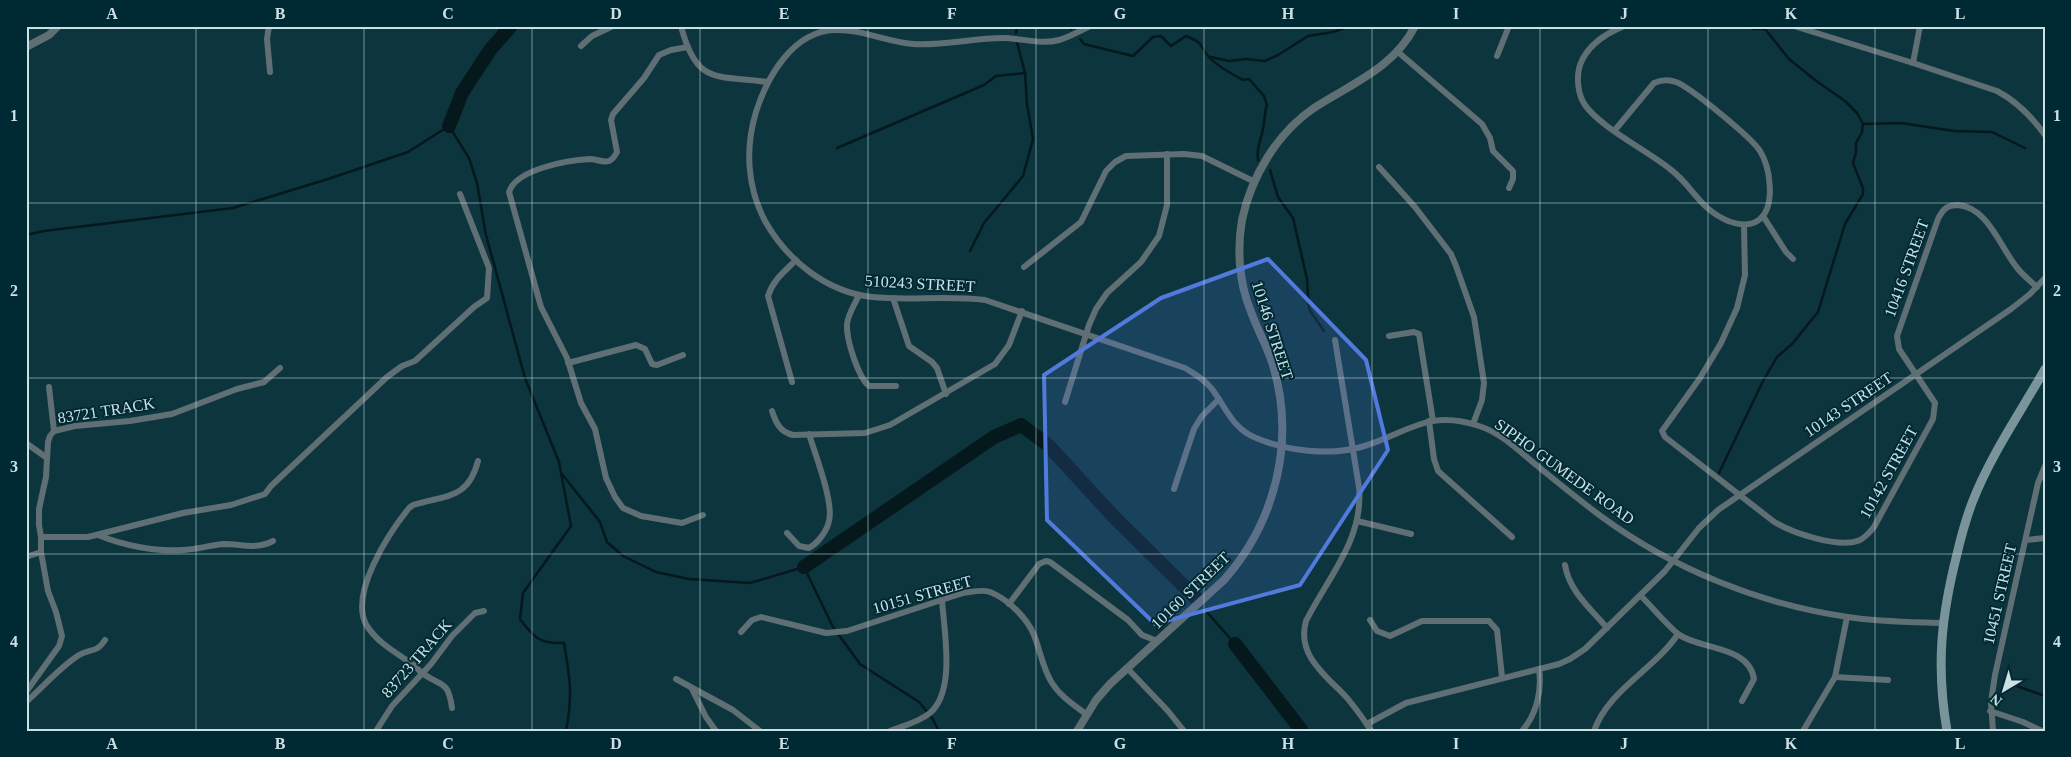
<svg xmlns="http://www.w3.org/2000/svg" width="2071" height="757" font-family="'Times New Roman',serif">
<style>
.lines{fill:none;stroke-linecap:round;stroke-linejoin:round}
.stream{stroke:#05191d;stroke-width:2.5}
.river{stroke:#05191d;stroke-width:14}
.minor{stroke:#5f6f74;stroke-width:6}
.tertiary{stroke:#5f6f74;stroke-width:8}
.secondary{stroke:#79949b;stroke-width:9}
.marked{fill:#527adc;fill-opacity:0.2;stroke:#527adc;stroke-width:4;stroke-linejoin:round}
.grid{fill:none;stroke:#cce1e6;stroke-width:1;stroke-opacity:0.55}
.labels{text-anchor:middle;stroke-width:4;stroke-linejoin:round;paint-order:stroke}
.street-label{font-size:16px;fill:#cce1e6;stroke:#002a33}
.neatline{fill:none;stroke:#cce1e6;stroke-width:2}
.grid-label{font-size:16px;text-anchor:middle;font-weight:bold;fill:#cce1e6}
</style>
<rect width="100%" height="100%" fill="#0c353e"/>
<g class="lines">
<g class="stream">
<path d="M1066 26 1071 29"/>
<path d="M1016 33 1017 26"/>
<path d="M1080 39 1084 44 1133 56 1153 37 1161 36 1171 46 1186 36C1205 44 1197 43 1209 57 1218 67 1232 74 1243 80L1249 79 1264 96 1267 105C1264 114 1265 120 1263 129 1261 140 1256 148 1258 160"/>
<path d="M1211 57 1229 61 1246 59 1265 61 1278 55 1308 36 1333 32 1350 26"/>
<path d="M1863 124 1901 123 1954 131 1992 132 2025 148"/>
<path d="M837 148 984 85 996 76 1025 73"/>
<path d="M1270 170 1278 197 1293 218 1307 279 1309 309 1324 331"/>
<path d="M26 235 44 231 233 208 328 179 408 152 449 126 469 158 477 183 486 235 525 378 559 462 571 526 523 593 520 619C534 638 540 644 564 643 570 678 573 695 566 731"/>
<path d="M970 251 984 223 1023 176 1033 139 1027 104 1025 73 1017 42"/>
<path d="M1719 473 1762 383 1777 357 1792 344 1818 312 1845 224 1863 194V188L1853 163 1856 152V143L1862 132 1863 124 1857 113 1845 101 1815 80 1789 59 1765 29H1753"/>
<path d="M562 474 600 522 607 542 623 556 656 572 689 579 750 583 804 567 833 627 860 664 919 702 932 718 939 731"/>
<path d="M1206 611 1235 644"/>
<path d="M2008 683 2045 696"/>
</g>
<g class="river">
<path d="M449 126 462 93 490 50 511 26"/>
<path d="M804 567 994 437 1021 425 1048 445 1114 517 1196 598"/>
<path d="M1235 644 1302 731"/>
</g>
<g class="minor">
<path d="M269 26 267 39 270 72"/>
<path d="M681 26C696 85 716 75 767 82"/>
<path d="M1090 26C1080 31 1070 37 1059 40 1041 45 1021 38 1003 38 973 38 943 46 913 44 887 42 861 29 835 30 793 31 767 77 756 112 745 148 747 187 765 221 787 260 826 292 872 297 909 301 947 295 985 300L1185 368C1195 374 1205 380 1212 389 1226 408 1233 429 1256 438 1287 451 1329 456 1361 447 1407 434 1427 408 1479 426 1501 433 1518 450 1535 464 1557 482 1579 500 1602 517 1673 569 1762 605 1848 617 1880 622 1911 622 1942 623"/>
<path d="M1794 26 1913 63 1997 91C2018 102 2032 117 2045 135"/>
<path d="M581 46 592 36 613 26"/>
<path d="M688 47 671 50 659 55 644 78 613 114 611 120 617 152C615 156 613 159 609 161 603 163 596 159 590 159 569 160 516 169 509 192L541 307 567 358 581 403 595 429 606 478 615 497 623 508 641 516 682 523 703 515"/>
<path d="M1398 52 1482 124 1490 138 1493 151 1513 171V179L1509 188"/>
<path d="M1497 56 1509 26"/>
<path d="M1913 63 1920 26"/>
<path d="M1615 130 1654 83C1661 80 1668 79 1676 82 1690 87 1752 138 1760 151 1770 167 1776 205 1760 219 1751 227 1739 225 1728 221 1698 208 1694 187 1670 169 1648 151 1600 127 1585 105 1578 95 1576 78 1580 65 1587 45 1605 34 1624 26"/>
<path d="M1379 167 1415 207 1451 254 1456 266 1474 317 1484 383 1482 400 1473 424"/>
<path d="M1763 216 1786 252 1793 259"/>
<path d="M1744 225 1745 275 1737 308 1721 343 1700 378 1662 431 1665 437 1773 521C1791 533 1840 549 1860 540 1866 537 1870 532 1874 527L1933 419 1935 403 1899 349 1897 336 1938 219C1943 209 1947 205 1958 205 1987 207 2000 246 2015 265 2021 274 2029 280 2037 287"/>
<path d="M1024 267 1081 222 1106 171 1115 162 1126 156 1184 154 1202 156 1255 182"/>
<path d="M859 295C855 304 848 314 847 324 846 339 858 377 869 386H896"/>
<path d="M893 298 909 346 932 362 937 368 946 394"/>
<path d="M1389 336 1414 332 1419 334 1433 421"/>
<path d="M1335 340 1359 487C1364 539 1328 577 1306 621 1296 656 1327 676 1348 699 1356 709 1364 719 1371 731"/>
<path d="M568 363 636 345 645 349 652 364 657 365 683 355"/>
<path d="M792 382 768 296C773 280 784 272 796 260"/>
<path d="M49 387 54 431"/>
<path d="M1065 402 1089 325 1096 309 1107 293 1141 262 1159 236 1167 205V154"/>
<path d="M772 411C776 423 780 432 793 435L865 433 890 425 995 364 1009 345 1022 311"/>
<path d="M1429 421 1434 459 1438 471 1512 537"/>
<path d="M26 443 47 458"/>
<path d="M1174 489 1194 429 1202 416 1219 399"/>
<path d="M1357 521 1411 534"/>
<path d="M787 533 799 546 809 548C818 543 827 531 829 521 834 502 815 454 809 434"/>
<path d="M98 535C122 545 155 552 182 550 196 550 210 545 224 544 242 544 256 550 273 541"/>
<path d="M41 537H88L183 513 231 505 265 494 271 486 387 377 402 366 415 361 474 307 487 298 489 268 460 194"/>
<path d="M2026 540 2045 538"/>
<path d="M26 557 41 552"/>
<path d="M1565 565C1569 591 1591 609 1607 628"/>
<path d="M1641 596C1653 608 1665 623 1678 634 1699 650 1749 645 1754 679L1742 701"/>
<path d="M1009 604 1039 564 1046 561 1050 562 1128 620 1142 635 1157 641"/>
<path d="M1370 620 1377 631 1390 636 1422 621H1489L1497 630 1502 677"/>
<path d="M741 632 752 620 761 617 826 633 847 631 963 593C972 592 982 589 990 592 1008 599 1027 618 1034 635 1040 650 1043 669 1052 683 1060 696 1074 705 1086 714"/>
<path d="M1127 668 1168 711 1184 731"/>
<path d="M1835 677 1888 680"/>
<path d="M676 679 733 710 760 731"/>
<path d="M692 689 706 717 716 731"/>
<path d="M26 692 59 646 62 636 56 612 48 591 41 552V537L39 525V509L46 477 48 442 50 436 54 431 75 426 130 421 172 414 237 389 264 382 280 368"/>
<path d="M26 702C44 686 59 668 79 655 90 648 96 654 105 640"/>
<path d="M452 708C448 679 441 687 422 673 418 670 415 665 411 663 395 652 378 643 367 626 348 595 389 533 409 508L413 505C445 495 468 500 478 461"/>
<path d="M1990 711 2023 722 2042 731"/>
<path d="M1367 724 1406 703 1559 664 1570 659 1585 649 1665 571 1699 528 1718 510 2011 309 2030 294 2045 278"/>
<path d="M376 731 392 706 431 664 452 636 475 613 484 611"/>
<path d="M890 731C903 726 919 722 930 713 956 691 944 631 942 600"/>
<path d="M1522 731C1537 714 1542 690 1539 669"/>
<path d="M1594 731C1608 690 1655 669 1678 634"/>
<path d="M1803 731 1835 677 1847 617"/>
<path d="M1993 731 1991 702 1995 675 2038 483 2045 466"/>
</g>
<g class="tertiary">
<path d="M26 47 49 35 58 26"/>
<path d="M1077 731 1096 700 1110 684 1224 580C1277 520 1296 438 1272 362 1266 344 1256 327 1250 309 1239 282 1237 249 1242 220 1251 177 1277 133 1314 108 1351 84 1394 68 1415 26"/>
</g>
<path class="secondary" d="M1947 731C1936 666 1941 617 1957 554 1961 537 1966 519 1972 503 1990 456 2020 413 2045 369"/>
</g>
<path class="marked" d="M1268 259 1366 360 1388 450 1300 585 1155 624 1047 520 1044 375 1161 298Z"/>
<path class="grid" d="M196 26V731M364 26V731M532 26V731M700 26V731M868 26V731M1036 26V731M1204 26V731M1372 26V731M1540 26V731M1708 26V731M1875 26V731M26 203H2045M26 378H2045M26 554H2045"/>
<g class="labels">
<g class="street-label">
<text transform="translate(1906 268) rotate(-70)" y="6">10416 STREET</text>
<text transform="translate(920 283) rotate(3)" y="6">510243 STREET</text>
<text transform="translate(1273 330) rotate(72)" y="6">10146 STREET</text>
<text transform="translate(1848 404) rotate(-34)" y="6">10143 STREET</text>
<text transform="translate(106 410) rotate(-9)" y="6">83721 TRACK</text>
<text transform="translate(1565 471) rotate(36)" y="6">SIPHO GUMEDE ROAD</text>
<text transform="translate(1888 472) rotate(-61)" y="6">10142 STREET</text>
<text transform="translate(1190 590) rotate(-44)" y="6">10160 STREET</text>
<text transform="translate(922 594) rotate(-16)" y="6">10151 STREET</text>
<text transform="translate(1999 594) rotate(-77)" y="6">10451 STREET</text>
<text transform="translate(416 658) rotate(-49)" y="6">83723 TRACK</text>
</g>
</g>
<rect width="2071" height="757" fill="none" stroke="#002a33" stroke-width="55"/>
<g transform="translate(2004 690) rotate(218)" stroke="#002a33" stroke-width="4" paint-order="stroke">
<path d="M0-4L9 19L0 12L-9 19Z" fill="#cce1e6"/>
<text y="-8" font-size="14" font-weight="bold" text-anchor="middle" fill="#cce1e6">N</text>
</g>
<rect x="28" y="28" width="2016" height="702" class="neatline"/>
<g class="grid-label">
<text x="112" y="19">A</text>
<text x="280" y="19">B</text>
<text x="448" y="19">C</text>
<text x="616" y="19">D</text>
<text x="784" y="19">E</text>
<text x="952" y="19">F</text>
<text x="1120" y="19">G</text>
<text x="1288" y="19">H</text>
<text x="1456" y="19">I</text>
<text x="1624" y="19">J</text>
<text x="1791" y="19">K</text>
<text x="1960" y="19">L</text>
<text x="14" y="121">1</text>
<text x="2057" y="121">1</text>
<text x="14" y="296">2</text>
<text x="2057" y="296">2</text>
<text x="14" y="472">3</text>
<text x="2057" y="472">3</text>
<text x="14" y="647">4</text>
<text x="2057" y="647">4</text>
<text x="112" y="749">A</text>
<text x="280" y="749">B</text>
<text x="448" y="749">C</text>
<text x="616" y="749">D</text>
<text x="784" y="749">E</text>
<text x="952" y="749">F</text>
<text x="1120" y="749">G</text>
<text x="1288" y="749">H</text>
<text x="1456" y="749">I</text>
<text x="1624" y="749">J</text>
<text x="1791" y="749">K</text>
<text x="1960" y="749">L</text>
</g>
</svg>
